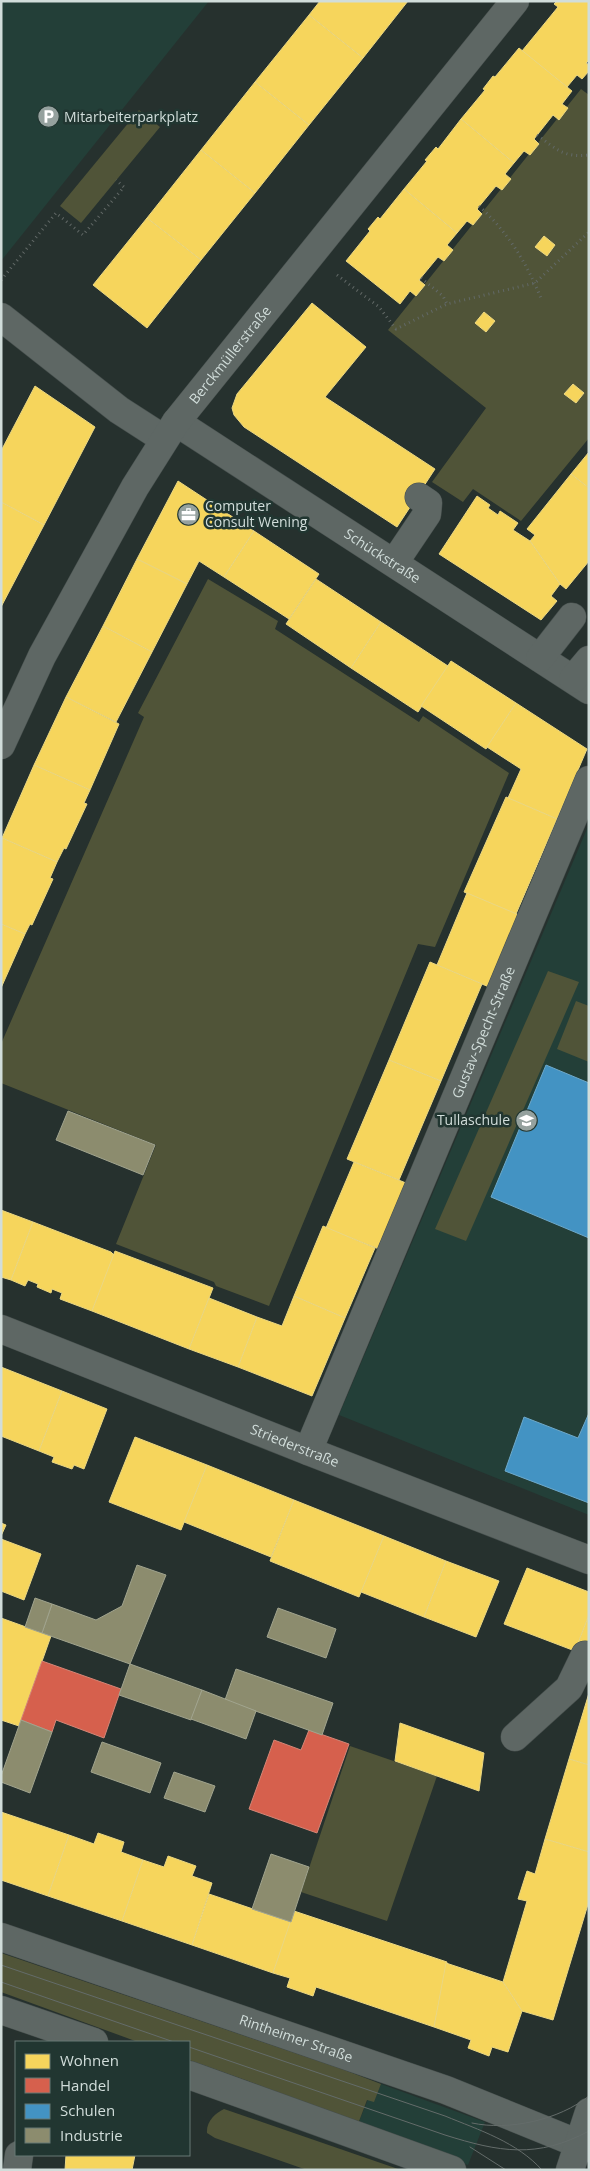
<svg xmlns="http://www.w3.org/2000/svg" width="590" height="2171" font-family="'Open Sans',sans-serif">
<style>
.built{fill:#233f38}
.green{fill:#505438}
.homes{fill:#f6d55c;stroke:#ebd782}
.shops{fill:#d6604d;stroke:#d48677}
.schools{fill:#4393c3;stroke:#6ea9ca}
.industry{fill:#8c8c6e;stroke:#a1a48e}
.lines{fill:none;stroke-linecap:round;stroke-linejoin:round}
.minor-casing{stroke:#464f4d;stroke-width:29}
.path{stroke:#626967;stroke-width:3;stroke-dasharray:1 4;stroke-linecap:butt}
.minor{stroke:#5e6764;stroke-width:28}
.tram{stroke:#646c6a;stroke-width:1}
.labels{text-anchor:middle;stroke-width:5;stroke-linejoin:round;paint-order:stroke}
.poi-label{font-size:14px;fill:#d1ddda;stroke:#213631;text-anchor:start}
.street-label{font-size:14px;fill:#d1ddda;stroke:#213631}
</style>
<rect width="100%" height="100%" fill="#26312e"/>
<g class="built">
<path d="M1 1H209L1 261Z"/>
<path d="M589 824V1515L339 1415Z"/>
<path d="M381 2084 485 2122 468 2165 358 2124 368 2099 374 2101Z"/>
</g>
<g class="green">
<path d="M581 89 589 95V438L521 521 473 489 463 502 432 482 486 408 388 330Z"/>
<path d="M139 110 160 127 81 223 60 206Z"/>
<path d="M208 579 278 621 275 629 419 722 423 716 509 773 435 947 418 944 269 1306 216 1286 214 1282 116 1244 156 1145 1 1083V1044L144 717 138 713Z"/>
<path d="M548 971 579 982 466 1241 435 1229Z"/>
<path d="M576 1001 589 1006V1062L557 1049Z"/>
<path d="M350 1746 437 1776 387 1921 301 1892Z"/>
<path d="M1 1953 342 2069 381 2084 374 2102 367 2100 358 2124 248 2081 189 2060V2042H138L1 1992Z"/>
<path d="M224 2109 401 2170H307L215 2138 207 2133C206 2122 215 2113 224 2109Z"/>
</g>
<g class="homes">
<path d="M320 1H408L363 58 309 15Z"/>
<path d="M557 1H589V60L586 63 589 65V71L582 79 577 75 567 87 522 51 558 7 554 4Z"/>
<path d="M309 15 363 58 309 125 255 82Z"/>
<path d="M519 48 572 91 562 104 568 108 559 120 553 115 534 139 539 144 530 155 524 151 514 163 461 119 485 90 483 89 493 76 495 77Z"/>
<path d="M255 82 309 125 255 193 201 150Z"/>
<path d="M461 119 514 163 505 174 511 179 502 190 496 186 477 209 482 214 473 225 467 221 457 233 404 189 427 161 425 160 436 147 438 149Z"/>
<path d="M201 150 255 193 201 260 147 218Z"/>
<path d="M404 189 457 233 447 245 453 250 444 261 438 257 419 280 425 285 416 296 410 291 400 304 346 261 370 231 368 229 378 217 380 219Z"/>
<path d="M147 218 201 260 147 328 93 285Z"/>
<path d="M544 236 555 245 547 256 535 247Z"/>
<path d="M312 303 366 347 325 397 435 469 397 527 244 427 234 415 232 408 237 394Z"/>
<path d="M484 312 495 321 486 332 475 323Z"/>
<path d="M573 384 584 393 576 403 564 394Z"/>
<path d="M35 386 95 427 44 525 1 502V451Z"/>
<path d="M589 452V488L571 474Z"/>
<path d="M571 474 589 488V561L566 589 560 584 530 541 535 535 527 529Z"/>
<path d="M178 481 254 531 224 577 199 561 187 584 137 559Z"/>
<path d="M477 496 490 505 488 508 498 515 500 511 518 523 513 530 530 541 560 584 551 596 557 601 541 620 439 554Z"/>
<path d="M1 502 44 525 1 607Z"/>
<path d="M254 531 319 574 289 619 224 577Z"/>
<path d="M137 559 187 584 152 652 103 626Z"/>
<path d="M316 579 381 622 351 668 286 624Z"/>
<path d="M381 622 448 666 418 712 351 668Z"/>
<path d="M103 626 152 652 116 722 66 697Z"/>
<path d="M451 661 516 703 486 749 421 706Z"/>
<path d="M66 697 119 724 90 790 34 765Z"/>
<path d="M516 703 587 749 557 819 508 798 521 769 487 747Z"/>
<path d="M34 765 90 790 84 803 87 804 66 849 64 848 57 862 2 838Z"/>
<path d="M506 797 557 819 516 914 464 892Z"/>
<path d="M2 838 57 862 50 878 53 879 32 925 30 924 25 934 1 924Z"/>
<path d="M467 893 519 915 489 987 437 965Z"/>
<path d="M1 924 25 934 1 988Z"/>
<path d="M430 962 482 984 441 1081 389 1060Z"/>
<path d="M389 1060 441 1081 399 1180 347 1159Z"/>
<path d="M354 1162 406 1183 379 1249 326 1228Z"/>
<path d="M1 1210 33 1222 11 1280 1 1277Z"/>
<path d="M33 1222 111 1252 114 1255 92 1311 60 1299 62 1293 52 1289 51 1293 37 1287 38 1284 28 1280 25 1286 11 1280Z"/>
<path d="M323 1226 375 1248 345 1318 294 1296Z"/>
<path d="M115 1251 213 1288 189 1349 92 1311Z"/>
<path d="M294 1296 345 1318 312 1396 238 1367 257 1317 282 1326Z"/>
<path d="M209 1298 257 1317 238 1367 189 1349Z"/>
<path d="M1 1367 62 1391 39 1451 1 1436Z"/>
<path d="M62 1391 107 1409 84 1469 74 1465 72 1469 52 1462 54 1457 39 1451Z"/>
<path d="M135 1437 207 1465 181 1530 109 1502Z"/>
<path d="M207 1465 294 1500 271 1557 184 1522Z"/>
<path d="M294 1500 384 1536 359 1597 270 1561Z"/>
<path d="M1 1523 6 1525 1 1536Z"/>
<path d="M384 1536 446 1561 424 1617 361 1592Z"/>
<path d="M1 1539 41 1554 24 1600 1 1591Z"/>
<path d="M446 1561 499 1581 476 1637 424 1617Z"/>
<path d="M527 1568 589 1592V1615L575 1651 504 1624Z"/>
<path d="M589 1615V1657L575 1651Z"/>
<path d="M1 1618 51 1636 19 1726 1 1720Z"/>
<path d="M589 1693V1765L569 1759Z"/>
<path d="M400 1723 484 1753 479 1791 395 1761Z"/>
<path d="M569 1759 589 1765V1852L545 1839Z"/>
<path d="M1 1812 69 1835 48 1896 1 1880Z"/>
<path d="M98 1833 124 1842 121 1852 143 1860 122 1921 48 1896 69 1835 94 1844Z"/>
<path d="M545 1839 589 1852V1901L553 2020 522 2011 503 1982 527 1901 518 1899 527 1871 535 1874Z"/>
<path d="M168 1856 196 1866 192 1876 212 1883 192 1945 122 1921 143 1860 164 1867Z"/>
<path d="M209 1894 291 1922 273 1973 192 1945Z"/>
<path d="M294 1911 447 1962 434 2027 316 1987 313 1996 287 1987 290 1978 273 1973Z"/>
<path d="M446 1963 503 1982 522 2011 508 2052 492 2047 489 2056 468 2048 471 2040 434 2027Z"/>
<path d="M66 2155H135L132 2170H65Z"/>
</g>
<g class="shops">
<path d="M42 1661 121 1689 104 1738 56 1720 52 1732 21 1720Z"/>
<path d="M309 1730 349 1744 317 1833 249 1809 274 1740 301 1750Z"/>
</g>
<g class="schools">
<path d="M546 1065 589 1083V1238L491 1197Z"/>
<path d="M589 1413V1503L505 1471 524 1417 578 1438Z"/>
</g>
<g class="industry">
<path d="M68 1111 155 1145 143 1175 56 1140Z"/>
<path d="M137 1565 166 1575 130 1664 42 1633 52 1604 96 1620 122 1606Z"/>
<path d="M35 1598 52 1604 42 1633 25 1627Z"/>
<path d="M278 1608 336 1629 326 1658 267 1637Z"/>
<path d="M130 1664 202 1690 191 1720 119 1695Z"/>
<path d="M236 1669 333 1703 322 1735 225 1700Z"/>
<path d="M202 1690 256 1711 246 1739 191 1719Z"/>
<path d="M21 1720 52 1732 30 1793 1 1782V1776Z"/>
<path d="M102 1742 161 1763 150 1793 91 1772Z"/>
<path d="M174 1772 215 1786 205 1812 164 1798Z"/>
<path d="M271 1854 309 1867 291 1922 252 1909Z"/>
</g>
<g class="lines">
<defs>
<g id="minor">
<path d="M1 317 119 410 164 439"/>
<path id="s1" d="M176 422 589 690"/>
<path d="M394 563 427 514 428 503 419 497"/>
<path d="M540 658 572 617"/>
<path d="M573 679 589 660"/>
<path id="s2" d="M1 745 42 656 135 487 176 422 515 1"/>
<path id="s3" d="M1 1329 308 1451 589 1560"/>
<path id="s4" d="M308 1451 589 780"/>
<path d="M515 1737 569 1688 585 1655"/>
<path id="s5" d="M1 1937 446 2090 589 2148"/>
<path d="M1 2010 94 2042"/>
<path d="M189 2075 452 2170"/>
<path d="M17 2170 19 2155"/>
<path d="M570 2170 589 2112"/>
</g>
</defs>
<use href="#minor" class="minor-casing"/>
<g class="path">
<path d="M537 135C556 149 564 158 589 155"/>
<path d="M479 206C508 232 528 265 542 301"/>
<path d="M337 275 379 307 396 329 447 304 535 283 589 232"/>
<path d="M421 278 443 296 447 304"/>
<path d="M1 280 56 213 83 235 124 187 116 180"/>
</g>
<use href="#minor" class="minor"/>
<g class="tram">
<path d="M1 1965 445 2116C479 2130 517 2142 542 2170"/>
<path d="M1 1982 174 2042"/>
<path d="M189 2047 445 2135C499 2152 537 2159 589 2131"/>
<path d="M472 2123C509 2131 559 2120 589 2096"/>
<path d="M470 2147 506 2170"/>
</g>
</g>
<defs>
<symbol id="parking-disc" viewBox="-11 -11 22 22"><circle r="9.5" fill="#95a19e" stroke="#213631"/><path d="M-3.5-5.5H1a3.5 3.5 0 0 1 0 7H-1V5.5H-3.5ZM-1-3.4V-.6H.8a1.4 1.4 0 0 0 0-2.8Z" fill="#fff"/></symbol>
<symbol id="office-disc" viewBox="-11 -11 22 22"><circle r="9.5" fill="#95a19e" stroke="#213631"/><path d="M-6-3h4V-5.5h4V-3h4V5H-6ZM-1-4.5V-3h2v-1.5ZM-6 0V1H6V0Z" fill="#fff"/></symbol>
<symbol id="school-disc" viewBox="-11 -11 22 22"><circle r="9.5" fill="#95a19e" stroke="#213631"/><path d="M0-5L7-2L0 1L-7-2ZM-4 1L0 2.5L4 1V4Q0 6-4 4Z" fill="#fff"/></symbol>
</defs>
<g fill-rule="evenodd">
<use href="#parking-disc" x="36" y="104" width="25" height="25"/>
<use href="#office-disc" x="176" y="502" width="25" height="25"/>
<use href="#school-disc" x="514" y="1108" width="25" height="25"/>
</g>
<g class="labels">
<g class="poi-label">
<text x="64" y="122">Mitarbeiterparkplatz</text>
<text x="205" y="511">Computer<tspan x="205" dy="16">Consult Wening</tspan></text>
<text x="510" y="1125" text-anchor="end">Tullaschule</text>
</g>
<g class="street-label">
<text dy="5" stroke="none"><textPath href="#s2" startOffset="454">Berckmüllerstraße</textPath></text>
<text dy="5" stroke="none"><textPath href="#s1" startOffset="246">Schückstraße</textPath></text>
<text dy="5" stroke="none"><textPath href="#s4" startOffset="454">Gustav-Specht-Straße</textPath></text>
<text dy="5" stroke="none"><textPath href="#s3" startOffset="316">Striederstraße</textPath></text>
<text dy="5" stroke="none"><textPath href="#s5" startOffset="312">Rintheimer Straße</textPath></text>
</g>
</g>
<rect width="590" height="2171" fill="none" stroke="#d1ddda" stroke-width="5"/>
<rect x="15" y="2041" width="175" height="115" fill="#213631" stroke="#677975"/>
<rect x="25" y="2054" width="25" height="15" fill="#f6d55c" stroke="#677975"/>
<text x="60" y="2066" font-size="15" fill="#d1ddda">Wohnen</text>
<rect x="25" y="2078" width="25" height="15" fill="#d6604d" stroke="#677975"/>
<text x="60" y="2091" font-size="15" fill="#d1ddda">Handel</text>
<rect x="25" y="2104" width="25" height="15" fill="#4393c3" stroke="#677975"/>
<text x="60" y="2116" font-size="15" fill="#d1ddda">Schulen</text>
<rect x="25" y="2128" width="25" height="15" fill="#8c8c6e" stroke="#677975"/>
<text x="60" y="2141" font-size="15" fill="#d1ddda">Industrie</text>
</svg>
